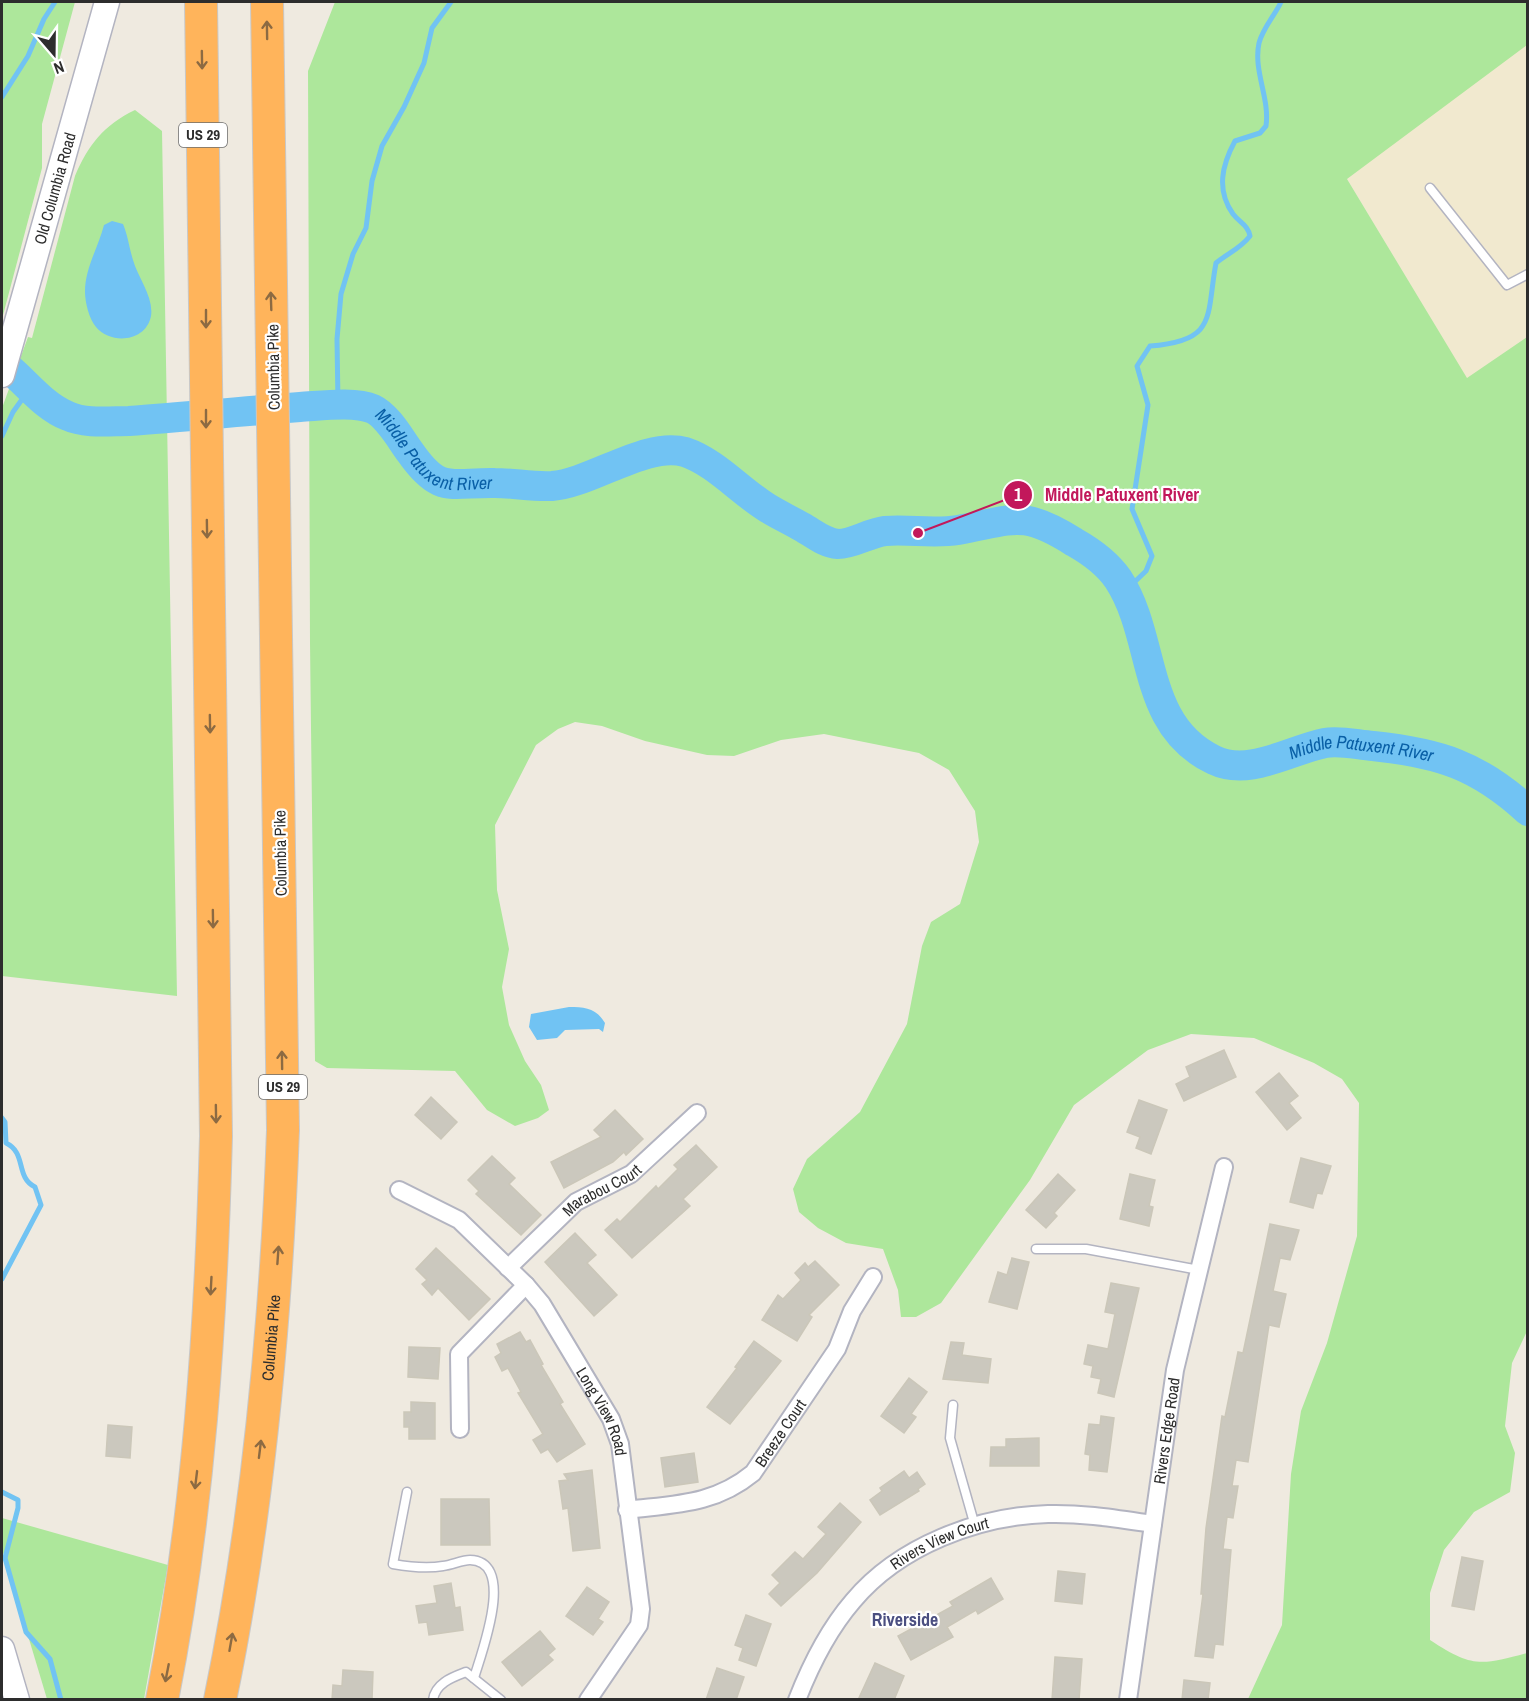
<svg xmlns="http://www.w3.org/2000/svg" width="1529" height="1701" font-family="'Archivo Narrow',sans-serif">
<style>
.education{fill:#f1e9cf}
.green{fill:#ade79b}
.water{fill:#71c3f3}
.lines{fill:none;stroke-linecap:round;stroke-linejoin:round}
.stream{stroke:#71c3f3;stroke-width:5}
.river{stroke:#71c3f3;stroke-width:30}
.building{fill:#cbc8be;stroke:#cbc7b9;stroke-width:1.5}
.lane-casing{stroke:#b3b4c1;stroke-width:11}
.street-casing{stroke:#b3b4c1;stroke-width:20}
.secondary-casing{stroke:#b3b4c1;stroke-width:27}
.highway-casing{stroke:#c8c8c8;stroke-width:34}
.lane{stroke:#fff;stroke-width:8}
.street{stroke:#fff;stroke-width:16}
.secondary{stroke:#fff;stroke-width:24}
.highway{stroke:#ffb45b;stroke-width:32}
.oneway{stroke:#8c6a42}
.labels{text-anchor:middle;stroke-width:4.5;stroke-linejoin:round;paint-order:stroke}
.shield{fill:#fff;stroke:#6c6c6c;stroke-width:1.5}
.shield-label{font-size:15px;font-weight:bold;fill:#2d2d2d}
.street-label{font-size:16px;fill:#2d2d2d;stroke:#fff}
.water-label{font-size:18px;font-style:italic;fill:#095fa6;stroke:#fff}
.neighbourhood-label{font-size:18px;font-weight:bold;fill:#4b4f81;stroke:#fff}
.leader{fill:none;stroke:#c2185b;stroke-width:2}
.callout-dot{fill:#c2185b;stroke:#fff;stroke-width:2}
.mark-label{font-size:18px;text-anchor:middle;font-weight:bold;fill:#fff}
.callout-label{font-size:18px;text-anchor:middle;font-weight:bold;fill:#c2185b;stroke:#fff;stroke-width:4.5;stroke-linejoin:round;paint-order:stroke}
</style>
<rect width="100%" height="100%" fill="#efeae0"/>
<path class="education" d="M1527 37V337L1467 379 1347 179Z"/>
<g class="green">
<path d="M2 2H75L42 124V168L2 319Z"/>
<path d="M335 2H1527V45L1347 179 1467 378 1527 337V1331L1512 1363 1505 1426 1515 1453 1510 1492 1474 1512 1444 1550 1430 1593V1640C1471 1667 1480 1666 1527 1653V1699H1248L1282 1625 1291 1474 1301 1411 1327 1343 1357 1236 1359 1103 1342 1079 1314 1063 1254 1038 1191 1034 1148 1050 1074 1105 1030 1180 941 1303 916 1317H901L898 1290 883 1249 846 1243 818 1228 799 1212 793 1189 807 1159 860 1112 907 1024 922 946 931 922 960 904 979 842 975 811 949 770 919 753 824 734 781 740 734 756 707 755 645 741 602 726 575 722 558 729 536 745 495 825 497 890 509 949 502 987 509 1025 525 1061 541 1085 549 1110 538 1118 515 1126 487 1110 455 1071 327 1068 315 1061 310 643 308 71Z"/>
<path d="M135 110 162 131 177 996 2 976V408L28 337 32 338 75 176C88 145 104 125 135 110Z"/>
<path d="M2 1518 168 1565 144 1699H47L2 1549Z"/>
</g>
<g class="water">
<path d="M112 221 123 224C128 236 129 247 133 260 138 278 154 297 151 316 146 342 111 345 96 327 89 319 85 302 85 292 85 268 98 248 104 225Z"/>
<path d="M569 1007C585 1007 596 1008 605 1023L603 1032 599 1029 565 1030 557 1038 537 1040 529 1027 531 1014Z"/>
</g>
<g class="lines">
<g class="stream">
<path d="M2 97 28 56 44 19 55 2"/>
<path d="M338 404 337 339 341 294 353 254 366 228 372 181 382 146 404 107 424 63 432 28 451 2"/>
<path d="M2 436 13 412 31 387"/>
<path d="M1124 592 1146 571 1152 556 1132 509 1148 405 1137 366 1150 346C1218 341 1206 316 1216 263 1228 253 1240 249 1250 236 1248 225 1240 223 1233 214 1216 190 1222 165 1235 141L1260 133 1266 126C1270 98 1253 71 1259 43 1263 28 1275 15 1281 2"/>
<path d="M2 1118 5 1122 6 1143C27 1153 15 1177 35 1187L41 1205 2 1279"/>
<path d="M2 1492 18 1500V1508L5 1558 26 1632 50 1659 61 1700"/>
</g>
<path class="river" id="s1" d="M2 363C24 379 42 406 68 416 85 424 110 421 129 421 186 417 243 411 300 407 320 406 354 401 373 409 388 416 401 440 410 452 440 495 450 482 495 483 513 483 533 487 552 486 592 483 646 441 685 452 715 462 739 490 766 507 777 514 790 520 802 527 813 533 824 543 838 544 853 544 869 533 885 531 909 529 934 534 958 530 1014 520 1022 509 1074 542 1090 551 1107 563 1118 579 1157 638 1140 725 1214 760 1249 777 1290 750 1325 743 1340 740 1358 745 1373 746 1439 753 1478 765 1528 811"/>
</g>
<g class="building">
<path d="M1224 1050 1236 1077 1184 1101 1176 1084 1190 1077 1186 1067Z"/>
<path d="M1279 1073 1298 1096 1289 1103 1301 1118 1287 1130 1256 1092Z"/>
<path d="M431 1097 457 1122 441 1139 415 1115Z"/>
<path d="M1139 1100 1167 1110 1151 1154 1136 1148 1140 1137 1127 1132Z"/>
<path d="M615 1110 643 1139 626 1155 624 1152 613 1162 564 1188 551 1162 601 1137 594 1130Z"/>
<path d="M696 1145 717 1167 683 1199 690 1206 632 1258 605 1230 617 1219 620 1222 656 1186 658 1189 678 1169 674 1165Z"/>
<path d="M492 1156 515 1178 509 1184 541 1215 521 1235 476 1194 479 1191 468 1180Z"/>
<path d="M1301 1158 1331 1166 1322 1194 1317 1193 1313 1208 1290 1202Z"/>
<path d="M1058 1174 1075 1190 1054 1213 1057 1216 1046 1228 1026 1210Z"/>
<path d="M1130 1174 1155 1180 1149 1206 1153 1207 1149 1226 1120 1219Z"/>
<path d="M1270 1224 1299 1230 1290 1260 1280 1258 1273 1291 1286 1294 1279 1327 1269 1325 1248 1462 1236 1460 1232 1486H1238L1233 1518 1227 1517 1223 1549 1231 1550 1223 1645 1215 1644 1213 1658 1195 1656 1203 1594H1201L1206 1528 1222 1416 1225 1417 1238 1352 1243 1353Z"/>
<path d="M575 1233 596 1255 587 1263 617 1295 594 1316 545 1262Z"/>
<path d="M436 1248 490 1299 469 1320 438 1288 432 1295 422 1284 427 1280 416 1269Z"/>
<path d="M1012 1258 1029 1262 1017 1309 989 1302 998 1272 1007 1275Z"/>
<path d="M815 1261 839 1285 809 1315 812 1317 797 1341 762 1320 778 1295 783 1299 801 1280 795 1273 805 1263 808 1267Z"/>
<path d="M1111 1283 1139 1288 1114 1397 1098 1393 1101 1379 1091 1377 1093 1366 1084 1364 1088 1345 1108 1349 1115 1314 1105 1312Z"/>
<path d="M520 1332 526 1342 530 1340 543 1364 541 1365 563 1402 560 1404 585 1444 557 1462 548 1449 541 1453 533 1440 543 1434 518 1393 521 1392 508 1368 502 1371 495 1357 501 1353 497 1344Z"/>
<path d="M754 1341 781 1361 730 1424 707 1407 737 1368 735 1367Z"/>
<path d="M951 1342 964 1343 962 1355 991 1359 988 1383 943 1379Z"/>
<path d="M409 1347 440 1348 438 1379 408 1377Z"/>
<path d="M909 1378 927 1392 911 1414 916 1417 904 1433 881 1416Z"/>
<path d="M411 1402 435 1403V1439H409V1427H404V1412H411Z"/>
<path d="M1101 1416 1114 1418 1107 1472 1089 1470 1090 1455 1085 1454 1089 1424 1100 1425Z"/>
<path d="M108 1425 132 1427 130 1458 106 1456Z"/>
<path d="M1039 1438V1466H990L991 1447H1006V1439Z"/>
<path d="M694 1453 698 1482 665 1487 661 1458Z"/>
<path d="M592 1470 600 1548 573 1551 568 1508 563 1509 559 1481 568 1480 564 1474Z"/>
<path d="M904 1471 909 1478 917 1472 925 1484 918 1489 919 1491 880 1515 870 1500 882 1491 880 1488Z"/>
<path d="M441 1499H489L490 1545H441Z"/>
<path d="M840 1503 861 1522 817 1573 781 1606 769 1594 780 1583 772 1575 795 1552 803 1559 826 1534 818 1527Z"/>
<path d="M1462 1557 1483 1561 1474 1610 1452 1606Z"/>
<path d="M1058 1571 1085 1574 1082 1604 1055 1601Z"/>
<path d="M991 1578 1003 1599 978 1614 976 1610 947 1627 953 1637 911 1660 898 1636 953 1606 950 1602Z"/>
<path d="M451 1583 455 1608 460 1607 463 1630 429 1635 427 1622 419 1623 416 1606 437 1603 434 1586Z"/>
<path d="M587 1587 609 1602 598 1619 603 1622 593 1635 566 1616Z"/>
<path d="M746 1615 771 1624 756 1666 739 1660 743 1648 735 1645Z"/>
<path d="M540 1631 555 1649 548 1655 553 1660 522 1686 502 1662Z"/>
<path d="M1055 1657 1082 1659 1079 1700H1052Z"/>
<path d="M875 1663 904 1676 894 1700H858Z"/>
<path d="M717 1668 744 1677 736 1700H706Z"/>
<path d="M343 1670 373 1672 372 1700H332L333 1685 342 1686Z"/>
<path d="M1184 1680 1210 1683 1208 1700H1182Z"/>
</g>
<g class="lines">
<defs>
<g id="lane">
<path d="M1430 188 1507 285 1528 274"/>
<path d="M1036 1249H1086L1199 1270"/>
<path d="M953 1405 950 1438 975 1526"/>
<path d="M407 1492 393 1564C410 1567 426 1569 443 1566 452 1565 462 1560 470 1560 517 1561 481 1654 474 1678"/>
<path d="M433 1700C435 1683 453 1677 466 1672L501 1700"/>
</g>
<g id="street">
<path id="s2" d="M399 1190 459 1220 526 1285 542 1304 611 1419 620 1444 641 1609 639 1625 588 1700"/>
<path id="s3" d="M508 1268 576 1202 631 1174 697 1113"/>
<path d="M460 1429 459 1354 526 1285"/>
<path id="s4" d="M627 1510C675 1504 714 1505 753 1473L837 1349 852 1311 873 1277"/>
<path id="s5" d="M797 1700C811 1664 828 1630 853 1601 899 1546 978 1516 1048 1514 1083 1513 1118 1519 1153 1524"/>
<path id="s6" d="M1128 1700 1175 1370 1224 1167"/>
</g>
<g id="secondary">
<path id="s7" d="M2 375 107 2"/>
<path d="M2 1649 17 1700"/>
</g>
<g id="highway">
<path d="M162 1700C199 1513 211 1325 216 1136L201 2"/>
<path id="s8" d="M220 1700C259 1512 276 1321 283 1130L267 2"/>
</g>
</defs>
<use href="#lane" class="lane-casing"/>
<use href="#street" class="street-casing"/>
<use href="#secondary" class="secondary-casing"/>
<use href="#highway" class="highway-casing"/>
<use href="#lane" class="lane"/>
<use href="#street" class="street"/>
<use href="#secondary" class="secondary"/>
<use href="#highway" class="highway"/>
</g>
<defs><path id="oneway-shaft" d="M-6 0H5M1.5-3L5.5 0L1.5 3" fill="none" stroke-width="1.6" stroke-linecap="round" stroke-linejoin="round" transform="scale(1.5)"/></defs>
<g class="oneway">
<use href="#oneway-shaft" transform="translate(267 30) rotate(-91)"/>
<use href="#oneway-shaft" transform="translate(202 60) rotate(89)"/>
<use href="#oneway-shaft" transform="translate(271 301) rotate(-92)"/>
<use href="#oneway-shaft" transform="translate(206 319) rotate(90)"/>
<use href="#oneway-shaft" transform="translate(206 419) rotate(90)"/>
<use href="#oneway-shaft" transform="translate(207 529) rotate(89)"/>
<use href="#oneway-shaft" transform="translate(210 724) rotate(89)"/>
<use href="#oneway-shaft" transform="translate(213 919) rotate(89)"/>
<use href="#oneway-shaft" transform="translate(282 1060) rotate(-91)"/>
<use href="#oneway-shaft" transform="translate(216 1114) rotate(89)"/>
<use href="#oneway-shaft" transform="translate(278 1255) rotate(-86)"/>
<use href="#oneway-shaft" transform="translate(211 1286) rotate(93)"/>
<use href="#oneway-shaft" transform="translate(260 1449) rotate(-83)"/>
<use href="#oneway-shaft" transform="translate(196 1480) rotate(97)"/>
<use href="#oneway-shaft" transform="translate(231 1642) rotate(-80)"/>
<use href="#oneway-shaft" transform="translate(167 1673) rotate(101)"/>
</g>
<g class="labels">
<g class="shield">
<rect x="179" y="123" width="48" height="24" rx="4.5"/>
<rect x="259" y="1075" width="48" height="24" rx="4.5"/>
</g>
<g class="shield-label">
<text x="203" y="140">US 29</text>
<text x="283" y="1092">US 29</text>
</g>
<g class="street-label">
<text dy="6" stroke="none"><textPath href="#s7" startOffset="194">Old Columbia Road</textPath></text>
<text transform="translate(273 367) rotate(-91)" y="6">Columbia Pike</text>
<text transform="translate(280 853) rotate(-91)" y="6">Columbia Pike</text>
<text dy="6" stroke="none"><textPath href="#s3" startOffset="123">Marabou Court</textPath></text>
<text dy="6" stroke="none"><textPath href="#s8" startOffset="366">Columbia Pike</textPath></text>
<text dy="6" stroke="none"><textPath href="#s2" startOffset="309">Long View Road</textPath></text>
<text dy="6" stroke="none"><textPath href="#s6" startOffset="272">Rivers Edge Road</textPath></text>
<text dy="6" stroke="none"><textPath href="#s4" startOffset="182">Breeze Court</textPath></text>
<text dy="6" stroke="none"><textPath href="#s5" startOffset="220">Rivers View Court</textPath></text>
</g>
<g class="water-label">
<text dy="6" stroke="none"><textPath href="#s1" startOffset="471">Middle Patuxent River</textPath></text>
<text dy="6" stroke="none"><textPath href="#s1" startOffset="1587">Middle Patuxent River</textPath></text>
</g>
<g class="neighbourhood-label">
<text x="905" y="1626">Riverside</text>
</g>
</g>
<path class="leader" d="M918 533L1018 495"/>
<g class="callout-dot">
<circle cx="918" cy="533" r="6"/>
<circle cx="1018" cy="495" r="15"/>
</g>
<g class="mark-label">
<text x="1018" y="501">1</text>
</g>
<g class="callout-label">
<text x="1122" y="501">Middle Patuxent River</text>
</g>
<rect width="1529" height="1701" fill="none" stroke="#2d2d2d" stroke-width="6"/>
<g transform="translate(54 54) rotate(160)" stroke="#ffffff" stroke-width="4.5" paint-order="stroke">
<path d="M0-4.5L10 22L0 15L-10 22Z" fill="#2d2d2d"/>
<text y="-9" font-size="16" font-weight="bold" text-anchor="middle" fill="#2d2d2d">N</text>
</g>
</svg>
